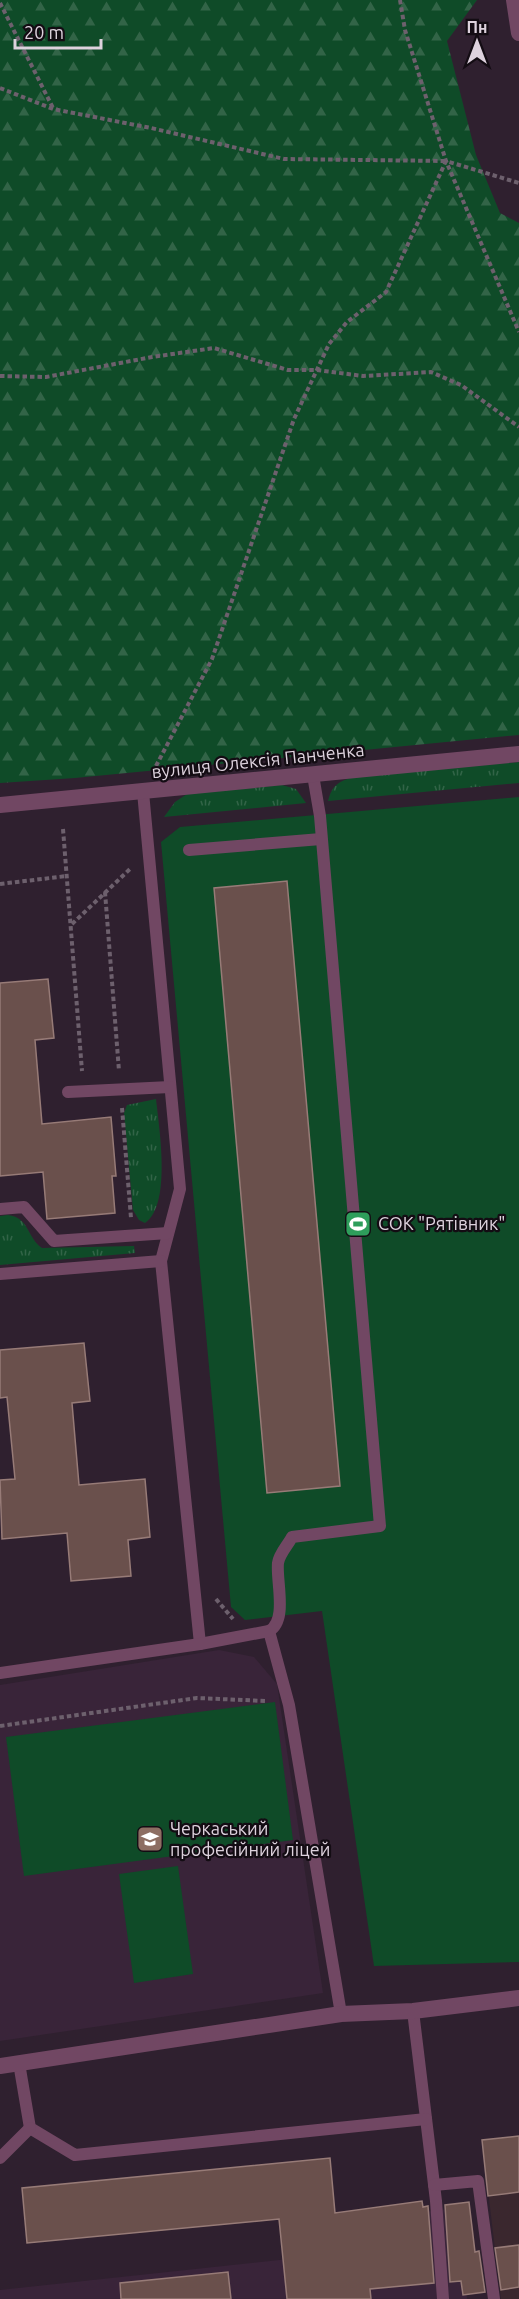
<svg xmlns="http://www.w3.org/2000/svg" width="519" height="2299" font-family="Ubuntu,sans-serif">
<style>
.built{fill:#392439}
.industrial{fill:#3a272e}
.grass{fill:url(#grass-tufts)}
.forest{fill:url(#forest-firs)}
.park{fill:#0f4b28}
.building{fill:#6a504c;stroke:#977b77;stroke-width:1.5}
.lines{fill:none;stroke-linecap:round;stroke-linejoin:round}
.path{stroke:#6d606d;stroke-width:4;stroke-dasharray:4.5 3;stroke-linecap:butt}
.service{stroke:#714763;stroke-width:12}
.minor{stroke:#714763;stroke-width:16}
.tertiary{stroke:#714763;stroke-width:16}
.labels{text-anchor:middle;stroke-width:4.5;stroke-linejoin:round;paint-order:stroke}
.street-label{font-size:18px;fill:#ddd2dd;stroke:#130c13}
.poi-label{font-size:18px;fill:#ddd2dd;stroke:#130c13;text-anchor:start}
</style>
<defs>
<pattern id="grass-tufts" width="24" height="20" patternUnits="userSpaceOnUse" patternTransform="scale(1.5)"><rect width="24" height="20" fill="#0f4b28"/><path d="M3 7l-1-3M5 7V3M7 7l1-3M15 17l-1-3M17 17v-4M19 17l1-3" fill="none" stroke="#326447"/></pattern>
<pattern id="forest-firs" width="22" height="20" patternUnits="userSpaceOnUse" patternTransform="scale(1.5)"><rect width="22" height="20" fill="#0f4b28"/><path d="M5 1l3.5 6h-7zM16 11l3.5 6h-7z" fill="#326447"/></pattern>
</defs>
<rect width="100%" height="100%" fill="#2f202f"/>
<g class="built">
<path d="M219 1650 254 1657 277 1684 323 1993 0 2041V1685Z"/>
<path d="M457 2208 467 2299H0V2290L298 2258 294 2228Z"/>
</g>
<path class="industrial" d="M519 2136V2299H501L482 2140Z"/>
<g class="grass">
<path d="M519 762V783L328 801C332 785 338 782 353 777Z"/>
<path d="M282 785 296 789 306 803 164 817 175 802 187 794Z"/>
<path d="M156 1099C159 1127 172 1205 145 1223L139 1220 133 1210 124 1113 127 1105Z"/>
<path d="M8 1215C30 1218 27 1238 42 1248L134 1246 135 1253 0 1265V1216Z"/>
</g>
<path class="forest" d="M0 0H477L447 41 476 155 500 213 519 223V735L75 778 0 783Z"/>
<g class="park">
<path d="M519 797V1962L374 1966 322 1611 245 1620 231 1607 161 842 180 827Z"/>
<path d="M275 1702 293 1840 24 1876 6 1737Z"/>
<path d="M178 1866 193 1974 134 1983 119 1874Z"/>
</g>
<g class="building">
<path d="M287 881 340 1486 267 1493 214 888Z"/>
<path d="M48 979 54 1038 35 1040 42 1124 111 1117 116 1176H112L115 1213 47 1219 43 1172 0 1176V983Z"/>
<path d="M84 1343 90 1401 72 1403 79 1485 145 1479 150 1537 128 1540 131 1576 71 1581 67 1533 2 1539 0 1480 15 1479 7 1397 0 1398V1350Z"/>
<path d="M519 2136V2192L488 2196 482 2140Z"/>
<path d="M330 2158 335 2213 422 2201 423 2207 428 2206 434 2283 370 2289 371 2299H287L279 2219 27 2243 22 2188Z"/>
<path d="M469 2202 475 2252 479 2251 485 2292 463 2295 461 2281 450 2282 445 2205Z"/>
<path d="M519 2245V2287L501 2290 495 2248Z"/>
<path d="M228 2272 231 2299H121L120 2283Z"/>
</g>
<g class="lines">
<g class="path">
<path d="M400 0 405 30 446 161 519 332"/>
<path d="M0 3 53 108"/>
<path d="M0 88 53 109 151 128 284 159 446 161"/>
<path d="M0 376 46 377 152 357 214 348 288 370H317L363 376 431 372 461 385 519 427"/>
<path d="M156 766 212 659 294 419 329 344 347 322 386 292 446 161 519 183"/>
<path d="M63 829 82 1071"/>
<path d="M0 884 67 876"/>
<path d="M105 892 119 1071"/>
<path d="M72 924 130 869"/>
<path d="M122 1108 131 1218"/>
<path d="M216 1599 233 1619"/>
<path d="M0 1726 197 1698 266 1701"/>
</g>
<g class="service">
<path d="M143 792 180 1189 161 1261 200 1644"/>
<path d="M189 850 321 839"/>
<path d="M68 1092 170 1087"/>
<path d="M0 1209 24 1207 54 1241 168 1233"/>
<path d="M0 1274 161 1261"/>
<path d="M269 1631 289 1705 341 2014"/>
<path d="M0 1673 200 1644 269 1631C288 1621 276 1581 278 1563 279 1554 288 1545 292 1537L380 1526 320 816 313 775"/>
<path d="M413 2011 436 2201 443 2299"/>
<path d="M19 2063 30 2128 75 2155 426 2119"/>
<path d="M0 2158 30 2128"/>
<path d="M434 2185 478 2181 494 2299"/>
</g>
<g class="minor">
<path d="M0 805 519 754"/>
<path d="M0 2066 341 2014 413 2011 519 1998"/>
</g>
<path class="tertiary" d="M514 0 519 33"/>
</g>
<defs>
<symbol id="stadium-square" viewBox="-11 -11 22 22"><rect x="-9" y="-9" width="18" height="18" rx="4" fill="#2e9e5b" stroke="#130c13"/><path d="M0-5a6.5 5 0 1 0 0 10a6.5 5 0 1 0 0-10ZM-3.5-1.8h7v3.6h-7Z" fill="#fff"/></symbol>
<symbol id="university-square" viewBox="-11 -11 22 22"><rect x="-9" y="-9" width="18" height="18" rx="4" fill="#8d6e63" stroke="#130c13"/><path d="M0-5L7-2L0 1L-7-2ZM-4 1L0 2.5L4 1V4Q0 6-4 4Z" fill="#fff"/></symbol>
</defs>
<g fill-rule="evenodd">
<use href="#stadium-square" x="343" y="1209" width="30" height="30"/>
<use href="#university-square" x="135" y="1824" width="30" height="30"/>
</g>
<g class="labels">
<g class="street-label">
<text transform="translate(258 761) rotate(-6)" y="6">вулиця Олексія Панченка</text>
</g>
<g class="poi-label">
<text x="378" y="1230">СОК "Рятівник"</text>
<text x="170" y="1835">Черкаський<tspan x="170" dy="21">професійний ліцей</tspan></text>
</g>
</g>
<g transform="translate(477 42)" stroke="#130c13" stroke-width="4.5" paint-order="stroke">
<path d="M0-4.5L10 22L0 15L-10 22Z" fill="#ddd2dd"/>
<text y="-9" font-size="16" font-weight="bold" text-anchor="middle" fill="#ddd2dd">Пн</text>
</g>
<path d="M15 39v9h86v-9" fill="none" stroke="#ddd2dd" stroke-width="3"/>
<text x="24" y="39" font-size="18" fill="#ddd2dd" stroke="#130c13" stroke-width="4.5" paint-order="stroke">20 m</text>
</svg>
